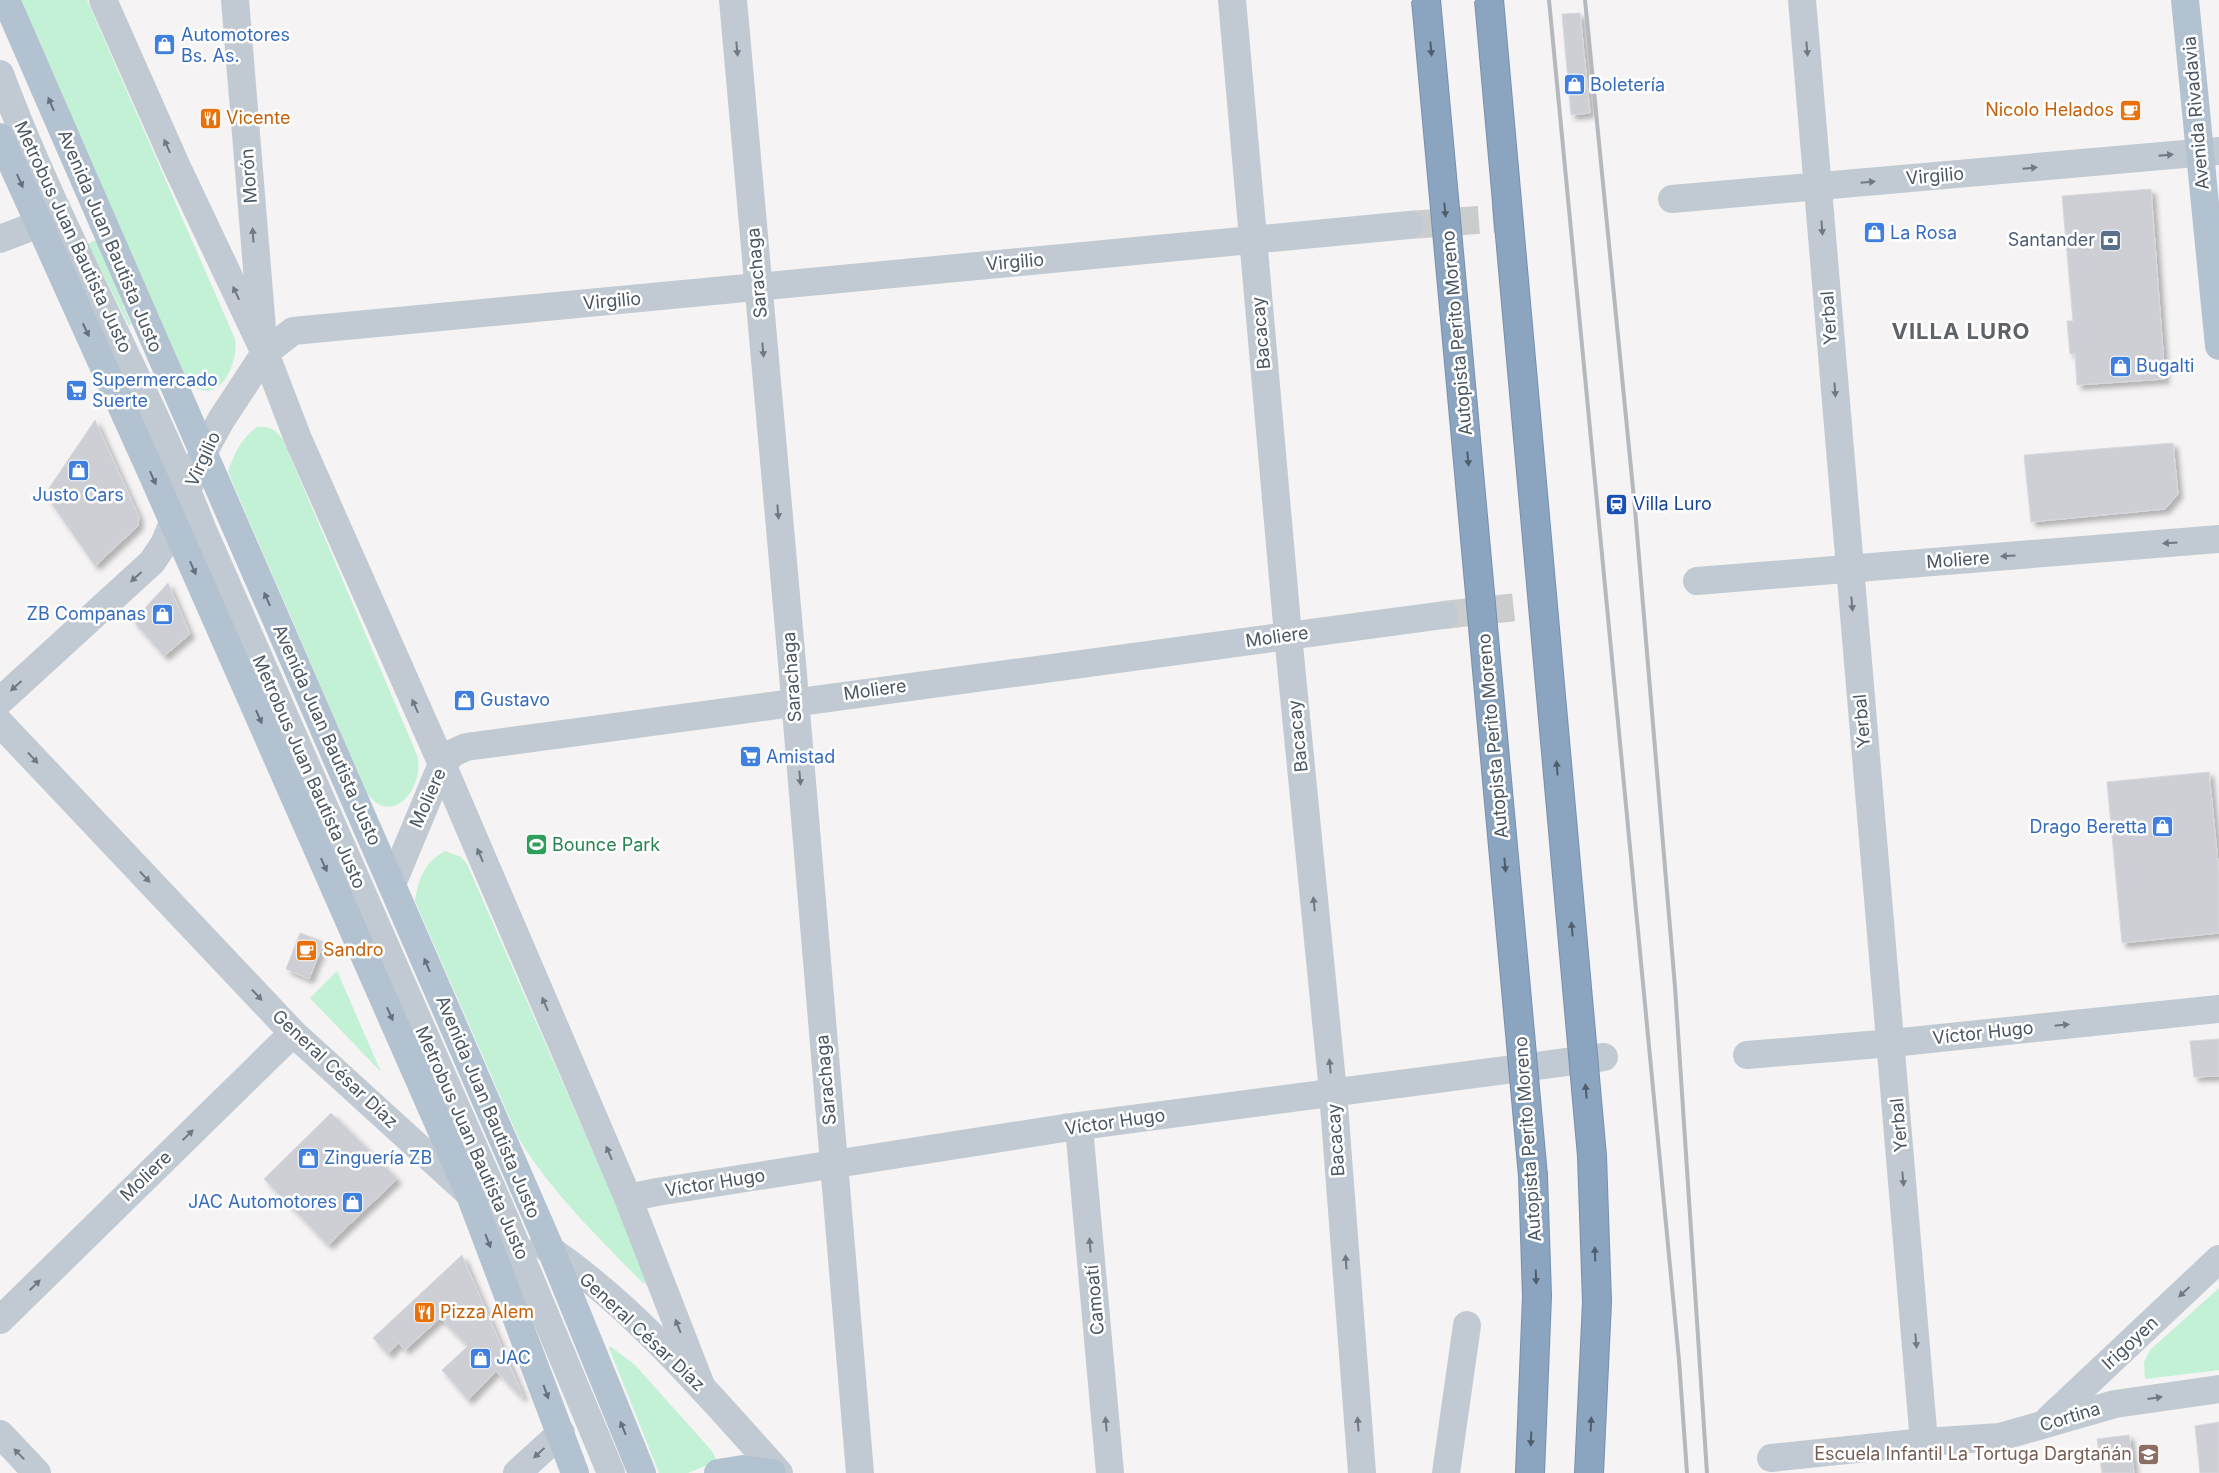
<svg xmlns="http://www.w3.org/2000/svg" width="2219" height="1473" font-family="Inter,sans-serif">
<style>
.green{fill:#c3f1d5}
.building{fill:#cdcfd5;stroke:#d7d9de;filter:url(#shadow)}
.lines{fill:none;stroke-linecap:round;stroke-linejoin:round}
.minor-tunnel{stroke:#caccce;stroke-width:28;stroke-dasharray:28 14;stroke-linecap:butt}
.highway-casing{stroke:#7690ad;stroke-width:30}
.minor{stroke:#c1cad2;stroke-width:28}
.major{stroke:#b3c2d1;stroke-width:28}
.highway{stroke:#8ba5c1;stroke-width:28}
.rail{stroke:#b5b8bd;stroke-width:4}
.highway-bridge-casing{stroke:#7690ad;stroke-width:30;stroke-linecap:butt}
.highway-bridge{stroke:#8ba5c1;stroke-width:28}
.oneway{fill:#6e7983}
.oneway2{fill:#505e6b}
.oneway3{fill:#64717d}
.labels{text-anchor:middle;stroke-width:5;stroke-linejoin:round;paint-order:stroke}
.shop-label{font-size:18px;fill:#366cbe;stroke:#fff;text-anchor:start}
.food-label{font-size:18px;fill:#c56008;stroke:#fff;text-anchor:start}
.street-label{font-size:18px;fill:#4a5661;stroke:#fff}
.service-label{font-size:18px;fill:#4e5e75;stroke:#fff;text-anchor:end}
.transit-label{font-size:18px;fill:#164399;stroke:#fff;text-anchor:start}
.leisure-label{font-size:18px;fill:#27864d;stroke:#fff;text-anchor:start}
.education-label{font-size:18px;fill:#785e54;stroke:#fff;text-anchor:end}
.district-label{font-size:22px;font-weight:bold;letter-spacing:1px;fill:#5f6368;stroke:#fff}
</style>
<defs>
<filter id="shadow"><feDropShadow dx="4.5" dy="4.5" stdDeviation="2.5" flood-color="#0004"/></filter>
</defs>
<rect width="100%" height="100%" fill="#f5f3f3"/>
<g class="green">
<path d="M21 0H87L235 339C238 354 229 385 211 390 204 392 195 388 189 385Z"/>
<path d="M96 240 131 324 129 326 88 244Z"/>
<path d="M257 427C270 426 276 430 283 440L417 755C426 784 393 830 367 793L231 479 228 471C235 453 241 438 257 427Z"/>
<path d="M445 851 461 857 467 864 627 1230 648 1284 643 1283C599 1238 552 1193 519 1139L415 901C418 879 425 862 445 851Z"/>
<path d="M337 971 381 1072 310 998Z"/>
<path d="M2219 1288V1370L2145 1379 2144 1362 2150 1350Z"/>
<path d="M610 1346 635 1365 712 1451 715 1457V1462L688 1473H659L609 1348Z"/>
</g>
<g class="building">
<path d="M1580 13 1590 113 1571 115 1562 14Z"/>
<path d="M2151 189 2165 379 2077 385 2075 354H2070L2067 321H2073L2062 196Z"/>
<path d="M95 420 139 517 138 526 95 566 45 494Z"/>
<path d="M2173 443 2178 494 2165 509 2031 522 2024 455Z"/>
<path d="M168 583 190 634 164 656 133 621Z"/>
<path d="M2209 772 2219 873V933L2122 943 2107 782Z"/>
<path d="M300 933 324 942 309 979 286 969Z"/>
<path d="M2219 1039V1076L2194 1077 2190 1041Z"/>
<path d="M331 1113 397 1179 328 1245 264 1179Z"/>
<path d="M462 1255 523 1396 521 1397 496 1371 468 1400 442 1370 468 1346 440 1318 405 1350 399 1343 388 1354 373 1338Z"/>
<path d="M2219 1422V1473H2200L2195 1426Z"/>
<path d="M2129 1435 2134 1473H2102L2097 1439Z"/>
</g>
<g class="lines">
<g class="minor-tunnel">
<path d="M1409 225 1504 218"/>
<path d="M1444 615 1526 606"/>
</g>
<defs>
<g id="highway">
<path d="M1530 1473 1537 1296 1533 1176"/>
<path d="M1589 1473 1597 1302"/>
</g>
</defs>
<use href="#highway" class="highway-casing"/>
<g class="minor">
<path d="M103 0 176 165 265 353 298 439 442 764 628 1198 702 1388"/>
<path d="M235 0 262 329"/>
<path d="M733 0 792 663 860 1473"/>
<path d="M1232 0 1288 635 1333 1092 1362 1473"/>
<path d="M1802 0 1924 1442"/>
<path d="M0 74C58 230 142 373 202 528L506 1221 611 1473"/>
<path d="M1672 199 2219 151"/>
<path d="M0 239 39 224"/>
<path d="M1697 581 2219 539"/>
<path d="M0 701 152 562 164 544 203 453 221 420 265 353 293 331 1409 225"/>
<path d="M0 723 293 1033 473 1197"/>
<path d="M392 884 442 764 453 753 466 747 1444 615"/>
<path d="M1747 1055 1892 1043 2219 1009"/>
<path d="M1079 1127 1110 1473"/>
<path d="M628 1198 657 1192 1064 1128 1604 1057"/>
<path d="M543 1245C630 1302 710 1396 779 1473"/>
<path d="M0 1320 293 1033"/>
<path d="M2049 1419 2219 1259"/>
<path d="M0 1434 37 1473"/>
<path d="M1771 1458 1924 1442 2000 1437 2115 1404 2219 1389"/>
<path d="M517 1473 561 1433"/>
<path d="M1446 1473 1467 1325"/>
</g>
<g class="major">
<path d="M6 0 551 1250 642 1473"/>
<path d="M2185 0 2219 346"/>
<path d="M0 137 153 476 470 1195 575 1473"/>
<path d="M718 1473 743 1469 772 1473"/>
</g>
<use href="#highway" class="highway"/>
<g class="rail">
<path d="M1549 0 1679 1360 1687 1473"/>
<path d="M1585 0 1635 509 1675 987 1707 1473"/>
</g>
<defs>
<g id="highway-bridge">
<path d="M1426 0 1533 1176"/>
<path d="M1489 0 1592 1156 1597 1302"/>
</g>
</defs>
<use href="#highway-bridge" class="highway-bridge-casing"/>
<use href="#highway-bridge" class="highway-bridge"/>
</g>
<defs><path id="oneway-solid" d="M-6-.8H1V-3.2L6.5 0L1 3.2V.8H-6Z" transform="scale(1.25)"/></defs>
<g class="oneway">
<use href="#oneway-solid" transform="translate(737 49) rotate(85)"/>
<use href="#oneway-solid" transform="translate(1807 49) rotate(85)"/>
<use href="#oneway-solid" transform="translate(167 146) rotate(-114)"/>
<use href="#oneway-solid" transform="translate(2166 155) rotate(-5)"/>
<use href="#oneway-solid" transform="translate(2030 168) rotate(-5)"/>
<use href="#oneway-solid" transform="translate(1868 182) rotate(-5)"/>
<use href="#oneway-solid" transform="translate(1822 228) rotate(86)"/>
<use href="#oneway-solid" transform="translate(253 235) rotate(-94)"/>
<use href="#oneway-solid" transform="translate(236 293) rotate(-115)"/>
<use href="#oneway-solid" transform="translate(763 350) rotate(85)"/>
<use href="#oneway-solid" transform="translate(1835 390) rotate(86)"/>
<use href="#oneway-solid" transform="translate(778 512) rotate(85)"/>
<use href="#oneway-solid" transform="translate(2170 543) rotate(176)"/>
<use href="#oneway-solid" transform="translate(2008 556) rotate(176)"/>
<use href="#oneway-solid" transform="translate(136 577) rotate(138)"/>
<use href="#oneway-solid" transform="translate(1852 604) rotate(85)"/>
<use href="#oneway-solid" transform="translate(16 686) rotate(138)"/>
<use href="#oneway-solid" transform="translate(415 706) rotate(-114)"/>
<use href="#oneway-solid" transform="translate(33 758) rotate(47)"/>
<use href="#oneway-solid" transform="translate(800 778) rotate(85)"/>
<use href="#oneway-solid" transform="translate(480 855) rotate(-113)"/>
<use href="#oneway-solid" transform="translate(145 877) rotate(47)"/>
<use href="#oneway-solid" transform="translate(1314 904) rotate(-96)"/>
<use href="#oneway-solid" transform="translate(257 995) rotate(47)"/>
<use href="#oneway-solid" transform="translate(545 1004) rotate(-113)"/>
<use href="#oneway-solid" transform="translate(2062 1025) rotate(-6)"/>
<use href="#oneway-solid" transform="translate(1330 1066) rotate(-96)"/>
<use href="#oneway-solid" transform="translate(188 1135) rotate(-44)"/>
<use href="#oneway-solid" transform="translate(609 1153) rotate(-113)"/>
<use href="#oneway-solid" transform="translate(1903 1179) rotate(85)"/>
<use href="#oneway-solid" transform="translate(1090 1245) rotate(-95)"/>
<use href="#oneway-solid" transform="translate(1346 1262) rotate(-94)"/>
<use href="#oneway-solid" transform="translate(35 1285) rotate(-44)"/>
<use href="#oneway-solid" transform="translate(2184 1292) rotate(137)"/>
<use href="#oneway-solid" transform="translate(678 1326) rotate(-111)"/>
<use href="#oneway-solid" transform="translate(1916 1341) rotate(85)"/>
<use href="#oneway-solid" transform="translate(2155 1398) rotate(-8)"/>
<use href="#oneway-solid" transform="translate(1106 1424) rotate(-95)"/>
<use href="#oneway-solid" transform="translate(1358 1424) rotate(-94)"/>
<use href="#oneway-solid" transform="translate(539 1453) rotate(137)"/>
<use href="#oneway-solid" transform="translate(19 1454) rotate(-134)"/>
</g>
<g class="oneway2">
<use href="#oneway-solid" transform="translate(1431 49) rotate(85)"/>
<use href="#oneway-solid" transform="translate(1445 210) rotate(85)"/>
<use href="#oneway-solid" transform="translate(1468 459) rotate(85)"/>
<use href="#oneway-solid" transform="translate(1557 768) rotate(-95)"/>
<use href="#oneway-solid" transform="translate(1505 865) rotate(85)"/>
<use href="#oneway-solid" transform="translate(1572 929) rotate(-95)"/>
<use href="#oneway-solid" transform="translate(1586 1091) rotate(-95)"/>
<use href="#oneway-solid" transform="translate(1595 1254) rotate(-92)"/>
<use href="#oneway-solid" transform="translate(1536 1277) rotate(88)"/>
<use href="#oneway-solid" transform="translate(1591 1424) rotate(-87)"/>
<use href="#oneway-solid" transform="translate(1531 1439) rotate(92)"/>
</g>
<g class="oneway3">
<use href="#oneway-solid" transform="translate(51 104) rotate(-113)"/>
<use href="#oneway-solid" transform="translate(20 181) rotate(66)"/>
<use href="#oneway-solid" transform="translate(86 330) rotate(65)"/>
<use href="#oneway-solid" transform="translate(153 478) rotate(66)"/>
<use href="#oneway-solid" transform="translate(193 568) rotate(66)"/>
<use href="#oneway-solid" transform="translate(267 599) rotate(-114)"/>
<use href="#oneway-solid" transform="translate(259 717) rotate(66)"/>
<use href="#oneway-solid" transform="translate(324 865) rotate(66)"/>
<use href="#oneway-solid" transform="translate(427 965) rotate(-113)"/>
<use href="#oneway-solid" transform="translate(390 1014) rotate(66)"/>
<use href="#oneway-solid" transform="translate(488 1241) rotate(69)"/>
<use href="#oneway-solid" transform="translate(546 1392) rotate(70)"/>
<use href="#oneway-solid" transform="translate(623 1428) rotate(-112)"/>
</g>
<defs>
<symbol id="shop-square" viewBox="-11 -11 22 22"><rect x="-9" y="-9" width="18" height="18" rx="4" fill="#3f7fe0" stroke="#fff"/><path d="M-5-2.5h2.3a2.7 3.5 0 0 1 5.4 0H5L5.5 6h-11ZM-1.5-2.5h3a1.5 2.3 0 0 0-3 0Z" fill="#fff"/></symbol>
<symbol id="cafe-square" viewBox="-11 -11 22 22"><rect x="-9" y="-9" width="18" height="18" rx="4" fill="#e8710a" stroke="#fff"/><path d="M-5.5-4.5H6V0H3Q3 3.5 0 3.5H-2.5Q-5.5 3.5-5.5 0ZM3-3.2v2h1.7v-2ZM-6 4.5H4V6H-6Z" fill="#fff"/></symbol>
<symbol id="restaurant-square" viewBox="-11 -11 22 22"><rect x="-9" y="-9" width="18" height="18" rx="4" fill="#e8710a" stroke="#fff"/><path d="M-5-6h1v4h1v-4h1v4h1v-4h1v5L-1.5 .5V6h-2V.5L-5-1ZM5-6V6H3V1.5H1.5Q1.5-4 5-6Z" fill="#fff"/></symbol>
<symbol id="bank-square" viewBox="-11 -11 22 22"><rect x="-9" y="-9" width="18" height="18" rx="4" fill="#5c6f8a" stroke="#fff"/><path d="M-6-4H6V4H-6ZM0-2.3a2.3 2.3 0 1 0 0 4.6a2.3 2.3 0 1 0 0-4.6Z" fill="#fff"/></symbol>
<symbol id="supermarket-square" viewBox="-11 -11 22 22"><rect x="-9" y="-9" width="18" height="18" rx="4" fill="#3f7fe0" stroke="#fff"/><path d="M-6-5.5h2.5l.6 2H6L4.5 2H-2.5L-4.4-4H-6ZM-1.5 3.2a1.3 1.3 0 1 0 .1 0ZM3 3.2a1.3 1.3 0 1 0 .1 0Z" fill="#fff"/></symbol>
<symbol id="station-square" viewBox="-11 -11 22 22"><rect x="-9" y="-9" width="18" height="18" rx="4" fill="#1a4fb4" stroke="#fff"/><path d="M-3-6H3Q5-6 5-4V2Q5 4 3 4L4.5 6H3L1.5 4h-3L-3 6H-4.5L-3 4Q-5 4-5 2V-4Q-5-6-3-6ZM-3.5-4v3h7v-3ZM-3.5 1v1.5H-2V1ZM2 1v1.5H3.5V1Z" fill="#fff"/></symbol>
<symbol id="stadium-square" viewBox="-11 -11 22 22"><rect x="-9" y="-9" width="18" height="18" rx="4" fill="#2e9e5b" stroke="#fff"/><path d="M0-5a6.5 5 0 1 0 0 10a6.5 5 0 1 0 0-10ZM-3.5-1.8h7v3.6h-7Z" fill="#fff"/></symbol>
<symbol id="school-square" viewBox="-11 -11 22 22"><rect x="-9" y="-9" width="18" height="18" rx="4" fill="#8d6e63" stroke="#fff"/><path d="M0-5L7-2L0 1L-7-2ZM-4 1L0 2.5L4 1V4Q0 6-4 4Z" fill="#fff"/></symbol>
</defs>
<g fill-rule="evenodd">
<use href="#shop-square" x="152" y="32" width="25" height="25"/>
<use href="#shop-square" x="1562" y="72" width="25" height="25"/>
<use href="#cafe-square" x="2118" y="98" width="25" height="25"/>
<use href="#restaurant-square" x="198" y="106" width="25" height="25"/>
<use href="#shop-square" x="1862" y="220" width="25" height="25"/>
<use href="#bank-square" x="2098" y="228" width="25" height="25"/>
<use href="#shop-square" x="2108" y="354" width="25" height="25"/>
<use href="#supermarket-square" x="64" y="378" width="25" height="25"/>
<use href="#shop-square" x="66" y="458" width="25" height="25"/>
<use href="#station-square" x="1604" y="492" width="25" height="25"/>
<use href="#shop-square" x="150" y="602" width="25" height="25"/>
<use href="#shop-square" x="452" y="688" width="25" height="25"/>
<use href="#supermarket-square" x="738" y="744" width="25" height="25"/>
<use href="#shop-square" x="2150" y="814" width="25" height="25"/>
<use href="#stadium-square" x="524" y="832" width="25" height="25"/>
<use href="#cafe-square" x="294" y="938" width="25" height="25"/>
<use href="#shop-square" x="296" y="1146" width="25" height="25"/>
<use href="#shop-square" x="340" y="1190" width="25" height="25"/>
<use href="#restaurant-square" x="412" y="1300" width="25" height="25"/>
<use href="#shop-square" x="468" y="1346" width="25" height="25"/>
<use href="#school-square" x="2136" y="1442" width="25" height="25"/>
</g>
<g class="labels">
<g class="shop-label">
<text x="181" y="41">Automotores<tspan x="181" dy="21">Bs. As.</tspan></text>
<text x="1590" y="91">Boletería</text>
<text x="1890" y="239">La Rosa</text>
<text x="2136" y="372">Bugalti</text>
<text x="92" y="386">Supermercado<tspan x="92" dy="21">Suerte</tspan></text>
<text x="78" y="501" text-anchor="middle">Justo Cars</text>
<text x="146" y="620" text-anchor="end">ZB Companas</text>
<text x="480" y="706">Gustavo</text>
<text x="766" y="763">Amistad</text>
<text x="2147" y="833" text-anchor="end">Drago Beretta</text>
<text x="324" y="1164">Zinguería ZB</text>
<text x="337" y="1208" text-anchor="end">JAC Automotores</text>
<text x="496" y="1364">JAC</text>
</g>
<g class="food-label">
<text x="2114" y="116" text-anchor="end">Nicolo Helados</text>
<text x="226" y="124">Vicente</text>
<text x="323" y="956">Sandro</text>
<text x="440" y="1318">Pizza Alem</text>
</g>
<g class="street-label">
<text transform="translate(2196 113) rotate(-95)" y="6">Avenida Rivadavia</text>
<text transform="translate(249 176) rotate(-94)" y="6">Morón</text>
<text transform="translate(1935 176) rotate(-5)" y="6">Virgilio</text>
<text transform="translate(73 237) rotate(65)" y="6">Metrobus Juan Bautista Justo</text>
<text transform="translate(110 241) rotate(67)" y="6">Avenida Juan Bautista Justo</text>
<text transform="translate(1015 262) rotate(-5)" y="6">Virgilio</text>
<text transform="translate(757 273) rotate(-95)" y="6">Sarachaga</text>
<text transform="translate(612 301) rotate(-5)" y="6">Virgilio</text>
<text transform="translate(1829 318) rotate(-94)" y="6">Yerbal</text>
<text transform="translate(1261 333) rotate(-95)" y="6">Bacacay</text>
<text transform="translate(1457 333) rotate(-95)" y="6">Autopista Perito Moreno</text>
<text transform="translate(203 459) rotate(-65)" y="6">Virgilio</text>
<text transform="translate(1958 560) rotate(-4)" y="6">Moliere</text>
<text transform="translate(1277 637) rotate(-8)" y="6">Moliere</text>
<text transform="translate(792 677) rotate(-94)" y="6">Sarachaga</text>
<text transform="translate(875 690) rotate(-8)" y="6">Moliere</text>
<text transform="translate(1862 721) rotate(-95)" y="6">Yerbal</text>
<text transform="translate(327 735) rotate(66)" y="6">Avenida Juan Bautista Justo</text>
<text transform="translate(1298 736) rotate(-96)" y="6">Bacacay</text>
<text transform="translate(1493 736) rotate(-95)" y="6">Autopista Perito Moreno</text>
<text transform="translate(309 772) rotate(66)" y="6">Metrobus Juan Bautista Justo</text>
<text transform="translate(428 798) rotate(-66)" y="6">Moliere</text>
<text transform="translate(1983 1033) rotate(-6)" y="6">Víctor Hugo</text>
<text transform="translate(335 1069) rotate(43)" y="6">General César Díaz</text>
<text transform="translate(826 1080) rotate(-95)" y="6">Sarachaga</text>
<text transform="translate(488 1107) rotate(67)" y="6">Avenida Juan Bautista Justo</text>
<text transform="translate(1115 1122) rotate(-8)" y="6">Víctor Hugo</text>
<text transform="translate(1899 1125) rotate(-95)" y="6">Yerbal</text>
<text transform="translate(1528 1139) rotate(-94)" y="6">Autopista Perito Moreno</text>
<text transform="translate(1336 1140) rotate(-94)" y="6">Bacacay</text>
<text transform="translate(472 1143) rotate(66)" y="6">Metrobus Juan Bautista Justo</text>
<text transform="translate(146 1176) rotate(-44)" y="6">Moliere</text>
<text transform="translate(715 1183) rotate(-9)" y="6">Víctor Hugo</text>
<text transform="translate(1095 1300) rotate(-95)" y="6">Camoatí</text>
<text transform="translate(642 1332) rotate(43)" y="6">General César Díaz</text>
<text transform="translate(2130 1343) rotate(-43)" y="6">Irigoyen</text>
<text transform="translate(2070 1417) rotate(-17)" y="6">Cortina</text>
</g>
<g class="service-label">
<text x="2095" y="246">Santander</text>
</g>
<g class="transit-label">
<text x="1633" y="510">Villa Luro</text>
</g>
<g class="leisure-label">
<text x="552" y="851">Bounce Park</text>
</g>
<g class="education-label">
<text x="2132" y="1460">Escuela Infantil La Tortuga Dargtañán</text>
</g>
<g class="district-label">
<text x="1961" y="339">VILLA LURO</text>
</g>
</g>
</svg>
